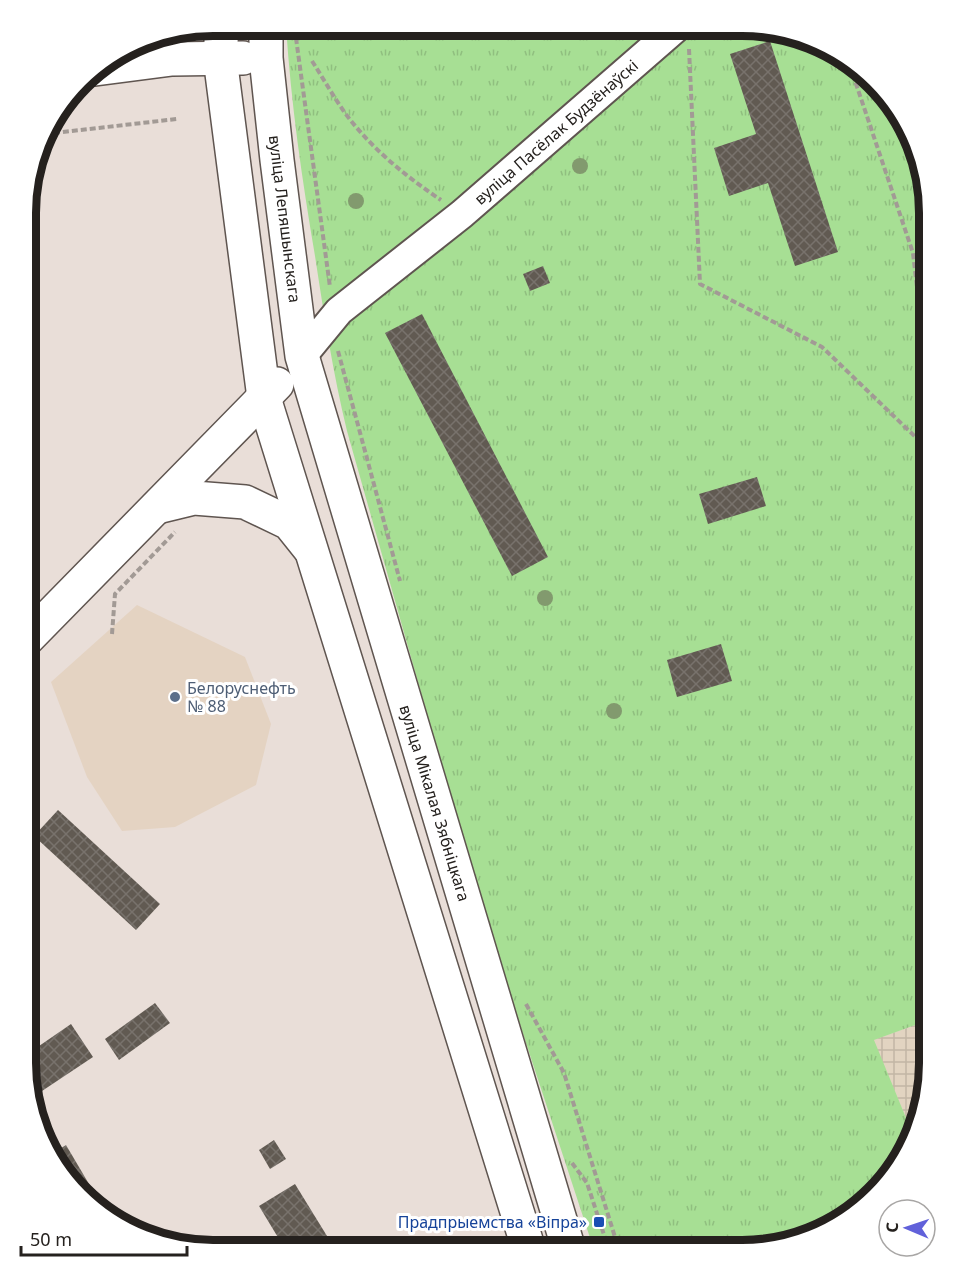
<svg xmlns="http://www.w3.org/2000/svg" width="955" height="1276" font-family="'Noto Sans',sans-serif">
<style>
.commercial{fill:#e4d3c2}
.industrial{fill:url(#industrial-grid)}
.grass{fill:url(#grass-tufts)}
.building{fill:url(#building-cross-hatch)}
.lines{fill:none;stroke-linecap:round;stroke-linejoin:round}
.minor-casing{stroke:#5f5550;stroke-width:32}
.major-casing{stroke:#5f5550;stroke-width:36}
.path{stroke:#a29a95;stroke-width:4;stroke-dasharray:6 3;stroke-linecap:butt}
.minor{stroke:#fff;stroke-width:28}
.major{stroke:#fff;stroke-width:33}
.tree{fill:#829a6e}
.service-dot{fill:#5c6f8a;stroke:#fff;stroke-width:2}
.transit-dot{fill:#1a4fb4;stroke:#fff;stroke-width:2}
.labels{text-anchor:middle;stroke-width:6;stroke-linejoin:round;paint-order:stroke}
.street-label{font-size:16px;fill:#25211e;stroke:#fff}
.service-label{font-size:16px;fill:#4e5e75;stroke:#fff;text-anchor:start}
.transit-label{font-size:16px;fill:#164399;stroke:#fff;text-anchor:end}
.rim{fill:none;stroke:#25211e;stroke-width:8}
</style>
<defs>
<pattern id="industrial-grid" width="8" height="8" patternUnits="userSpaceOnUse" patternTransform="scale(1.5)"><rect width="8" height="8" fill="#e2d4c1"/><path d="M0 4h8M4 0v8" fill="none" stroke="#c2b6a5"/></pattern>
<pattern id="grass-tufts" width="24" height="20" patternUnits="userSpaceOnUse" patternTransform="scale(1.5)"><rect width="24" height="20" fill="#a7df94"/><path d="M3 7l-1-3M5 7V3M7 7l1-3M15 17l-1-3M17 17v-4M19 17l1-3" fill="none" stroke="#90bf7f"/></pattern>
<pattern id="building-cross-hatch" width="8" height="8" patternUnits="userSpaceOnUse" patternTransform="scale(1.5)"><rect width="8" height="8" fill="#615a52"/><path d="M0 0l8 8M0 8l8-8" fill="none" stroke="#78726c"/></pattern>
</defs>
<rect width="100%" height="100%" fill="#e9ded8"/>
<path class="commercial" d="M137 605 245 657 271 724 256 785 175 827 122 831 87 777 51 682Z"/>
<path class="industrial" d="M929 1020V1076L911 1130 873 1040Z"/>
<path class="grass" d="M286 26 767 27 847 57 910 130 929 212V1020L874 1040 911 1130 898 1168 825 1231 743 1250H594L506 982 455 813 347 431C333 373 324 315 315 256 302 179 291 104 286 26Z"/>
<g class="building">
<path d="M770 41 838 252 795 266 768 183 729 196 714 148 756 134 730 54Z"/>
<path d="M543 266 550 283 530 291 523 274Z"/>
<path d="M422 314 548 557 512 576 385 333Z"/>
<path d="M757 477 766 506 708 524 699 494Z"/>
<path d="M721 644 732 681 677 697 667 660Z"/>
<path d="M58 810 160 904 136 930 34 836Z"/>
<path d="M155 1003 170 1023 119 1060 105 1039Z"/>
<path d="M71 1024 93 1057 33 1097 26 1064V1055Z"/>
<path d="M274 1140 286 1159 270 1169 259 1150Z"/>
<path d="M66 1145 109 1218V1219L52 1154Z"/>
<path d="M295 1184 335 1249H285L259 1206Z"/>
</g>
<g class="lines">
<defs>
<path id="minor" d="M302 356 339 311 462 214 677 27"/>
<g id="major">
<path d="M222 26 220 58 264 398 529 1250"/>
<path d="M266 26V58L277 160 302 356 569 1250"/>
<path d="M95 69 172 59 243 58"/>
<path d="M157 507 194 498 245 502 289 523 309 548"/>
<path d="M26 640 277 384"/>
</g>
</defs>
<use href="#minor" class="minor-casing"/>
<use href="#major" class="major-casing"/>
<g class="path">
<path d="M296 38 330 287"/>
<path d="M689 49 700 284 822 347 929 450"/>
<path d="M847 57 913 253 929 390"/>
<path d="M312 61C323 78 333 96 345 113 370 147 405 176 441 200"/>
<path d="M45 134 177 119"/>
<path d="M338 351 400 581"/>
<path d="M112 634 115 594 175 532"/>
<path d="M526 1004 564 1073 619 1250"/>
<path d="M572 1163 587 1183 609 1250"/>
</g>
<use href="#minor" class="minor"/>
<use href="#major" class="major"/>
</g>
<g class="tree">
<circle cx="580" cy="166" r="8"/>
<circle cx="356" cy="201" r="8"/>
<circle cx="545" cy="598" r="8"/>
<circle cx="614" cy="711" r="8"/>
</g>
<circle class="service-dot" cx="175" cy="697" r="6"/>
<rect class="transit-dot" x="593" y="1216" width="12" height="12" rx="3"/>
<g class="labels">
<g class="street-label">
<text transform="translate(556 132) rotate(-41)" y="6">вуліца Пасёлак Будзёнаўскі</text>
<text transform="translate(285 219) rotate(83)" y="6">вуліца Лепяшынскага</text>
<text transform="translate(435 803) rotate(73)" y="6">вуліца Мікалая Зябніцкага</text>
</g>
<g class="service-label">
<text x="187" y="694">Белоруснефть<tspan x="187" dy="18">№ 88</tspan></text>
</g>
<g class="transit-label">
<text x="587" y="1228">Прадпрыемства «Віпра»</text>
</g>
</g>
<path d="M0 0H955V1276H0ZM213 36H742A177 177 0 0 1 919 213V1063A177 177 0 0 1 742 1240H213A177 177 0 0 1 36 1063V213A177 177 0 0 1 213 36Z" fill="#fff" fill-rule="evenodd"/>
<path class="rim" d="M213 36H742A177 177 0 0 1 919 213V1063A177 177 0 0 1 742 1240H213A177 177 0 0 1 36 1063V213A177 177 0 0 1 213 36Z"/>
<g transform="translate(907 1228) rotate(272)"><circle r="28" fill="#ffffff" stroke="#a8a6a5" stroke-width="1.5"/>
<path d="M0-4.5L10 22L0 15L-10 22Z" fill="#6161da"/>
<text y="-9" font-size="16" font-weight="bold" text-anchor="middle" fill="#25211e">С</text>
</g>
<path d="M21 1246v9h166v-9" fill="none" stroke="#25211e" stroke-width="3"/>
<text x="30" y="1246" font-size="18" fill="#25211e" stroke="#ffffff" stroke-width="4.5" paint-order="stroke">50 m</text>
</svg>
